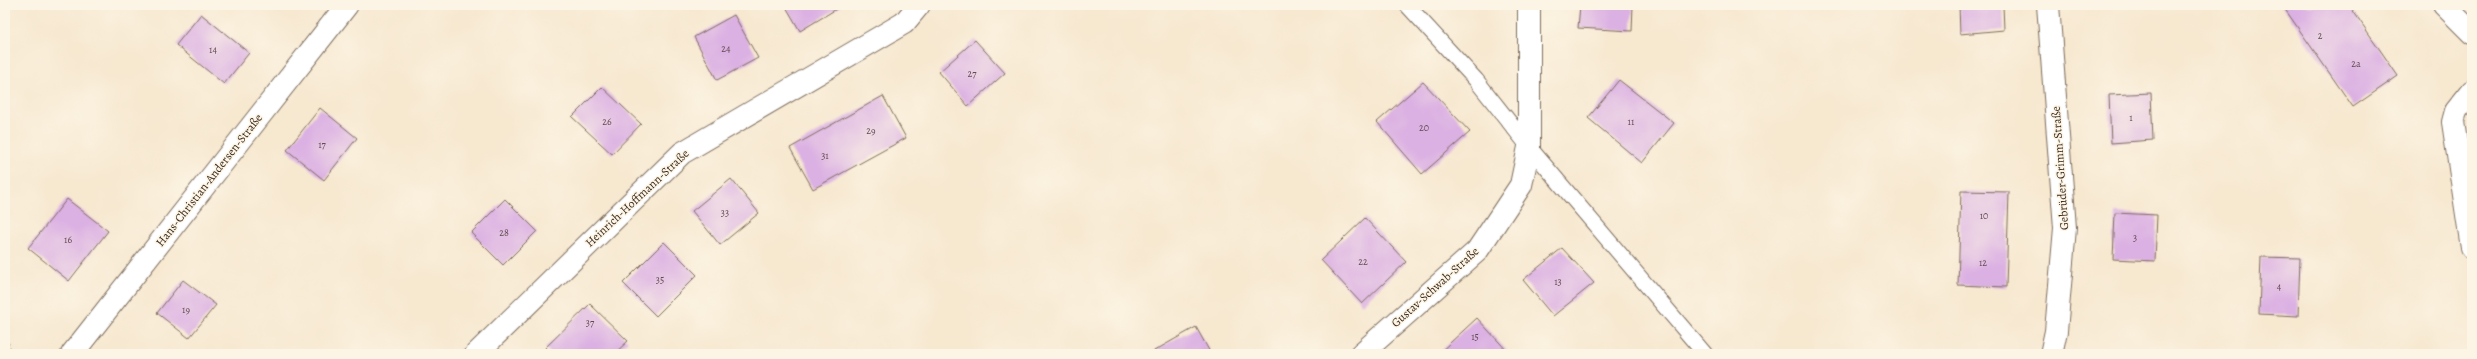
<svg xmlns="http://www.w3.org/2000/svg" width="2477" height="359" font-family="Alegreya,serif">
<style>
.building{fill:#dbb0e3}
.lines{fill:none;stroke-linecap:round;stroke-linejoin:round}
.service-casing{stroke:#7d6c5c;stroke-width:17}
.minor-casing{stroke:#7d6c5c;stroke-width:24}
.path{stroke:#7d6c5c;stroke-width:2.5;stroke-dasharray:1 3;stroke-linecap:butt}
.service{stroke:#fff;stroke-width:15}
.minor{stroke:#fff;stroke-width:22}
.labels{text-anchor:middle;stroke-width:3;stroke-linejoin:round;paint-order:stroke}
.number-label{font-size:10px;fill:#634c4f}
.street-label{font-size:12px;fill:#3b2a1e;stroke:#fcf5e5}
</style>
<rect width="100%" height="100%" fill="#fcf5e5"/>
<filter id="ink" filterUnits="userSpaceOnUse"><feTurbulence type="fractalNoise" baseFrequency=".025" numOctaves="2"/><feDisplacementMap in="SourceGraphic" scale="8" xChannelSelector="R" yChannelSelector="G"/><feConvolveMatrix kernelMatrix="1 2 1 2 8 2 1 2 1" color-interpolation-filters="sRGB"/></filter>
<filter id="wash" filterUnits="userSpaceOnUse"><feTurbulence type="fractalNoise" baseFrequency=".012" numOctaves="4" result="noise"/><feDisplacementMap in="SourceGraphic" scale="16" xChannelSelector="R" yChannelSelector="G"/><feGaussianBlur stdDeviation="0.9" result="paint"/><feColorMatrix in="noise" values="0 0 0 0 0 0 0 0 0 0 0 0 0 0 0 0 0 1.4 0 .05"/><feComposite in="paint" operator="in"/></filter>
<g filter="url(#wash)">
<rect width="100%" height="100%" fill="#f7e8d0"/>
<g id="blocks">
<g class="building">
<path d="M785 5H843L800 31Z"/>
<path d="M1580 5H1633L1632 31 1578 28Z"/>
<path d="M1959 5H2003L2004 30 1960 34Z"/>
<path d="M2282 5H2349L2398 76 2353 107Z"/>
<path d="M201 14 249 53 224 84 176 45Z"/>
<path d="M734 15 758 58 717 80 694 37Z"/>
<path d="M975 40 1005 73 968 106 939 72Z"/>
<path d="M1619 80 1674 123 1642 163 1588 118Z"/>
<path d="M1423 82 1470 132 1422 174 1377 122Z"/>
<path d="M602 87 641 124 612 154 572 117Z"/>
<path d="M2151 93 2153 140 2111 143 2109 95Z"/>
<path d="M883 96 906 138 813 189 790 148Z"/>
<path d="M320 108 357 138 324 180 287 150Z"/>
<path d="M731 179 759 213 720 245 692 211Z"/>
<path d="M1961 191 2009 192 2006 287 1958 285Z"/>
<path d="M67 199 108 231 69 281 28 248Z"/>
<path d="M505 199 537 231 503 265 471 233Z"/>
<path d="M2115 213 2157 215 2155 261 2113 259Z"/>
<path d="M1365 218 1406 262 1362 304 1321 260Z"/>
<path d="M664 242 697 275 656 316 623 283Z"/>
<path d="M1562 248 1594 283 1553 316 1523 280Z"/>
<path d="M2261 257 2300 258 2298 316 2259 314Z"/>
<path d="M183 280 216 305 189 338 157 313Z"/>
<path d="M590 304 628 341 614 354H551L545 348Z"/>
<path d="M1477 318 1510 354H1438Z"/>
<path d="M1196 327 1211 354H1156L1154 351Z"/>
</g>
</g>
</g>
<g filter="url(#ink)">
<use href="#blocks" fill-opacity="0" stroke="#7d6c5c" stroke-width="1"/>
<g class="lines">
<defs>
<path id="service" d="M1407 5 1476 80 1529 147 1705 354"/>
<g id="minor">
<path d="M2048 5 2065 228 2056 331 2051 354"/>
<path d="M2444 5 2472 33"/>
<path d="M2472 91 2456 111 2453 122 2472 248"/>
<path d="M72 354 347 5"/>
<path d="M476 354 682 153 904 23 919 5"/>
<path d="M1361 354 1477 251 1521 185 1529 147V5"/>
</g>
</defs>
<use href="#service" class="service-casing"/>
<use href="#minor" class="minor-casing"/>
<path class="path" d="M5 336 12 354"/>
<use href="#service" class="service"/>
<use href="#minor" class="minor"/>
</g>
</g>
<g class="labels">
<g class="number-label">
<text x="2320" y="39">2</text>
<text x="726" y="52">24</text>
<text x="213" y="53">14</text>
<text x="2356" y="67">2a</text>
<text x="972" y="77">27</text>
<text x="2131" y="121">1</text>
<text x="607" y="125">26</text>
<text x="1631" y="125">11</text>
<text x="1424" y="131">20</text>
<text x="871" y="134">29</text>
<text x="322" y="148">17</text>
<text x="825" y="159">31</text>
<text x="725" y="216">33</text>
<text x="1984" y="219">10</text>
<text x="504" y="236">28</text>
<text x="2135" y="241">3</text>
<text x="68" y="243">16</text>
<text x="1363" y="265">22</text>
<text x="1983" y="266">12</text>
<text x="660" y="283">35</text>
<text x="1558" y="285">13</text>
<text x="2279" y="290">4</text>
<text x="186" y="313">19</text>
<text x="590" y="326">37</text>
<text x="1475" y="340">15</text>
</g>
<g class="street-label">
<text transform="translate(2060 168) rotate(-94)" y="4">Gebrüder-Grimm-Straße</text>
<text transform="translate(209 180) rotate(-52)" y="4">Hans-Christian-Andersen-Straße</text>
<text transform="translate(637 198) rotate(-43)" y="4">Heinrich-Hoffmann-Straße</text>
<text transform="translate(1435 287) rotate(-42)" y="4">Gustav-Schwab-Straße</text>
</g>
</g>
<rect width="2477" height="359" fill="none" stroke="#fcf5e5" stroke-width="20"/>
</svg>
